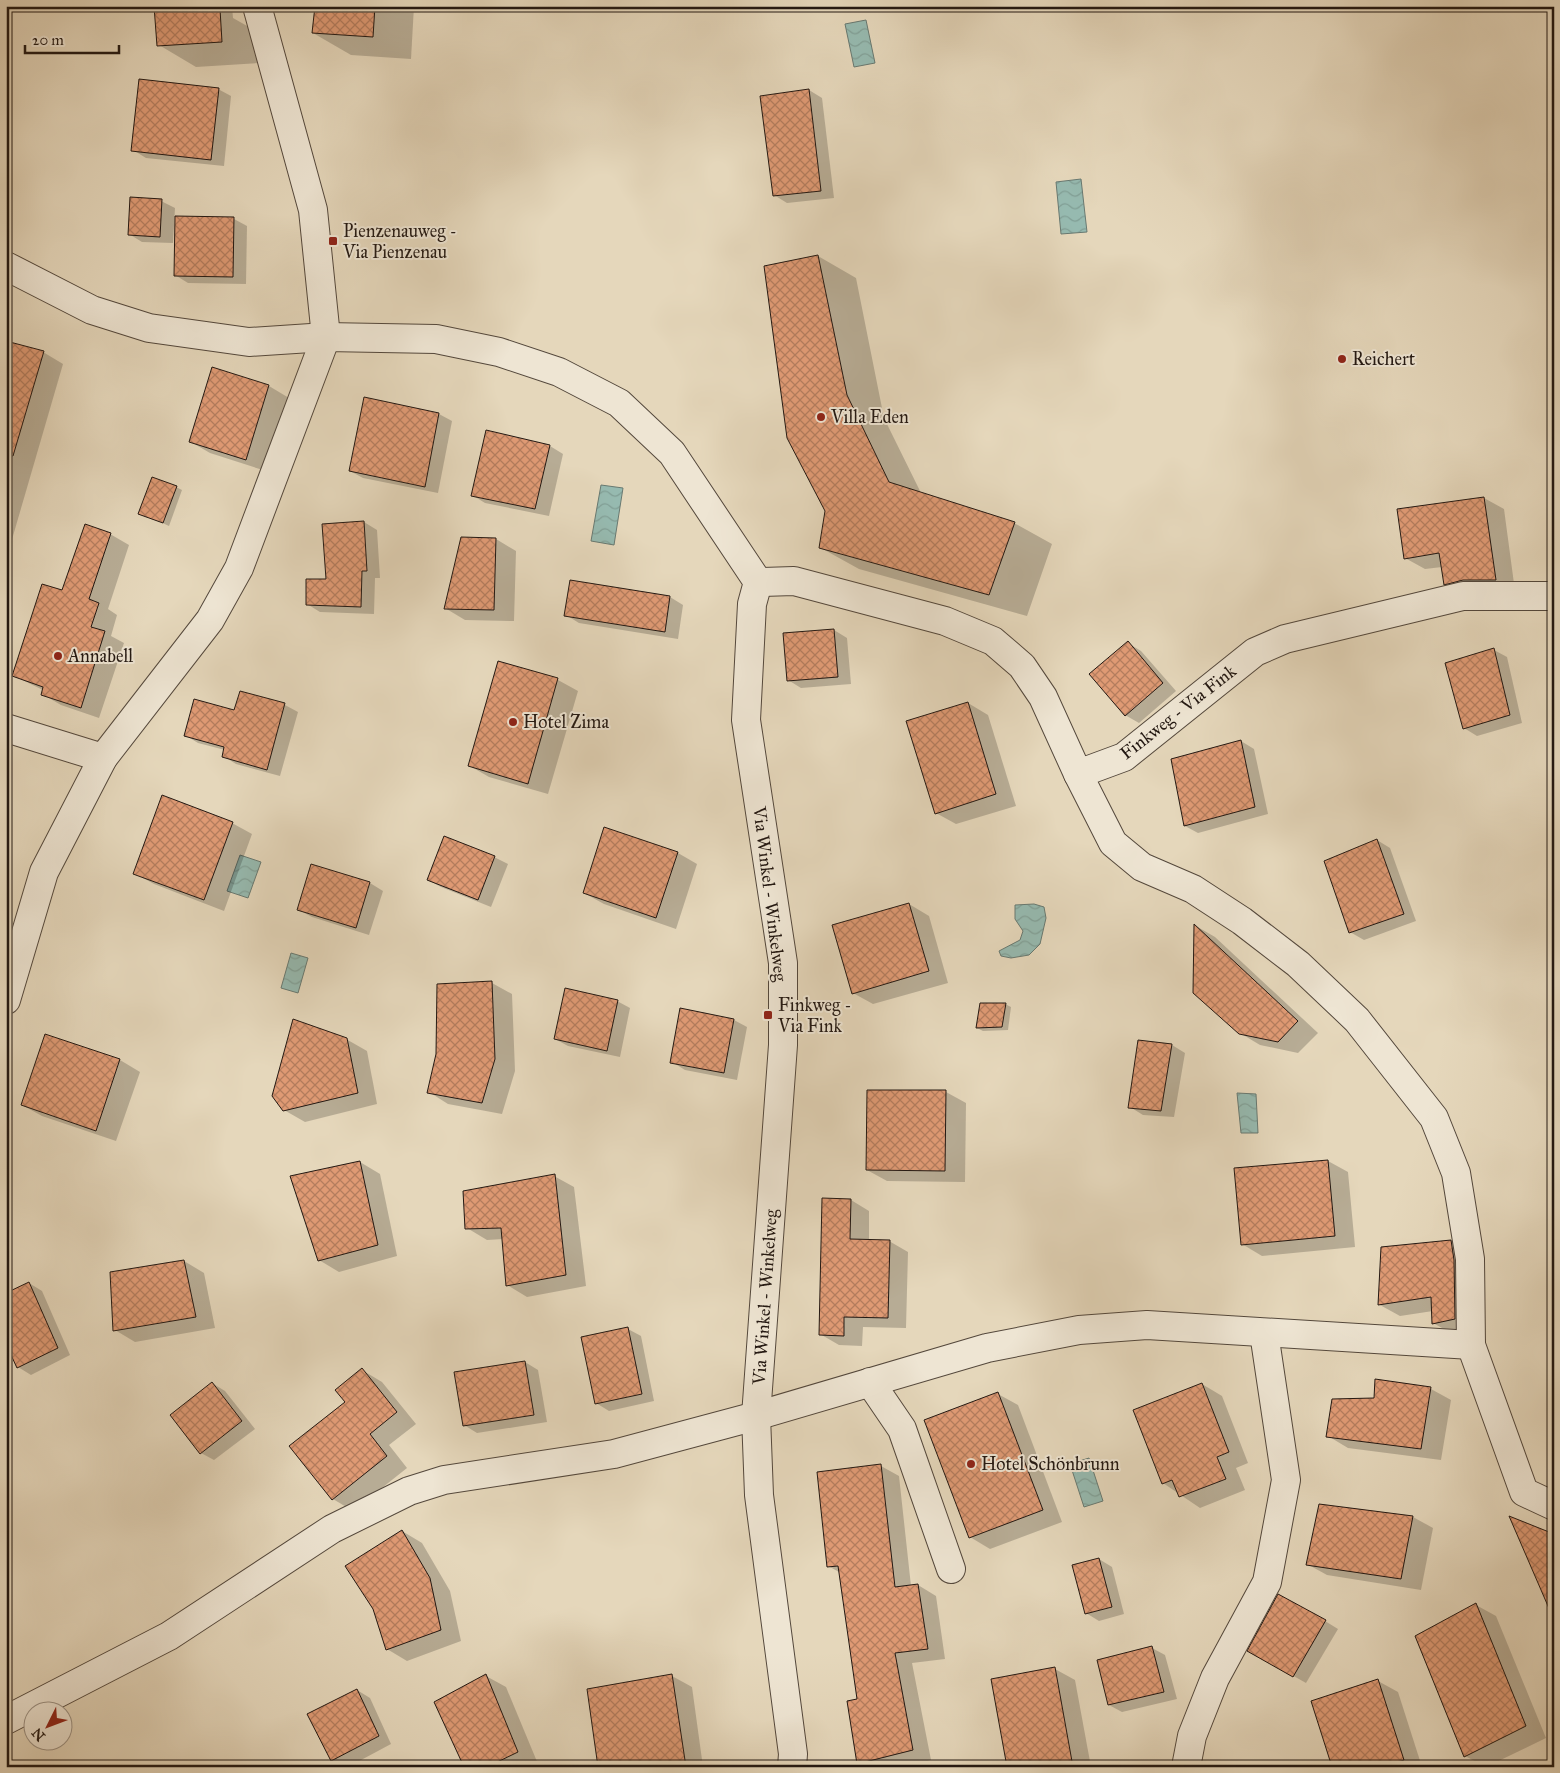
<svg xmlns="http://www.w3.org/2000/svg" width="1560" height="1773" font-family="'IM FELL Great Primer',serif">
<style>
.water{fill:url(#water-waves);stroke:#687971}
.shadow{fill:#0003}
.building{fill:url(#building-cross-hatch);stroke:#231812}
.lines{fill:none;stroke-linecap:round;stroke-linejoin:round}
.minor-casing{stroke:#54483c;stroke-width:30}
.minor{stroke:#eee5d3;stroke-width:28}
.poi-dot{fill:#8f2418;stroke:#eee5d3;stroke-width:2}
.labels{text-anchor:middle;stroke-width:4;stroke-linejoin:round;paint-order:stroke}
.poi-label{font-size:18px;fill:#231812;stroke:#eee5d3;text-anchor:start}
.street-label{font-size:18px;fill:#231812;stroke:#eee5d3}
</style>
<defs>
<pattern id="water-waves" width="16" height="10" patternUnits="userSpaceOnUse" patternTransform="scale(1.25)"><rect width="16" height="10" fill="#96bab0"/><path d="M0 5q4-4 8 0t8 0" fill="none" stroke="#819f96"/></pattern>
<pattern id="building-cross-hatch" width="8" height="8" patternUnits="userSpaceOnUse" patternTransform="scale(1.25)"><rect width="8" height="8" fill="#df9a74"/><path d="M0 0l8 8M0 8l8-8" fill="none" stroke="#b47d5e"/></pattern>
</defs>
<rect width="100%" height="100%" fill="#e5d7bb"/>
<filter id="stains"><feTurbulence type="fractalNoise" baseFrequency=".004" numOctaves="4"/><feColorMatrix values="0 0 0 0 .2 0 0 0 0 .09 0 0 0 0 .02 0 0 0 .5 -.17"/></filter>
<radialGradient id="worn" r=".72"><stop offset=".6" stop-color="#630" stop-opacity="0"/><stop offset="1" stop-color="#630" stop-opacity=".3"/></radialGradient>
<g class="water">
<path d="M866 20 875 63 854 67 845 24Z"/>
<path d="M1081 179 1087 232 1061 234 1056 182Z"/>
<path d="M601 485 623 488 614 545 591 541Z"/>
<path d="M240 855 261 862 248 898 227 891Z"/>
<path d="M1034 904 1044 907 1046 918 1040 944 1029 955 1011 958 1001 956 999 951 1020 940 1023 931 1015 919V905Z"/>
<path d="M291 953 308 958 298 993 281 988Z"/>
<path d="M1237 1093 1256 1094 1258 1133H1241Z"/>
<path d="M1089 1458 1103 1501 1084 1507 1070 1464Z"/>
</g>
<g class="shadow">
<path d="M156 6H232L233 18 258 32 259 63 196 67 159 45Z"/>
<path d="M317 6H414L411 59 351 55 313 33Z"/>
<path d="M218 89 231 96 224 166 146 158 133 150Z"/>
<path d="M809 90 822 98 834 198 787 203 774 195Z"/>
<path d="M161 201 175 208 173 243 142 242 129 234Z"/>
<path d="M177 217 234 219 247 226 246 284 188 283 175 275Z"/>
<path d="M818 256 856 278 884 418 921 493 1014 523 1052 544 1027 616 859 569 821 548 827 511Z"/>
<path d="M6 342 43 352 63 364 6 560Z"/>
<path d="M213 369 269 386 289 398 266 471 210 453 191 442Z"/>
<path d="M364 399 439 414 452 421 438 493 363 478 350 471Z"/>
<path d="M487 431 550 446 563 454 549 516 485 503 472 495Z"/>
<path d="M176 487 182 490 169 526 145 515Z"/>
<path d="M1484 498 1504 509 1515 591 1465 595 1445 584 1442 567 1425 569 1405 558Z"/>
<path d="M364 522 377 530 380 578H375L374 614 320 612 307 604 327 580Z"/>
<path d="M110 534 129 545 108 609 117 615 111 636 124 643 99 718 61 705 42 694 43 690 14 676 63 592Z"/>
<path d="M496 539 516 551 514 621 465 620 445 608Z"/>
<path d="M571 581 670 597 683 605 678 639 579 623 566 615Z"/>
<path d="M834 630 847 638 851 684 801 688 788 680Z"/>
<path d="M1128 643 1141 651 1176 691 1139 723 1125 715Z"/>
<path d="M1494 650 1507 657 1522 723 1477 736 1464 728Z"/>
<path d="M499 662 558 680 578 691 548 794 489 777 470 766Z"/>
<path d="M241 692 285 705 298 712 280 776 236 764 223 756 225 750 198 743 185 735 235 712Z"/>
<path d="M968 703 988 715 1016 806 956 824 936 813Z"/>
<path d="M1241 741 1254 749 1268 814 1198 833 1185 826Z"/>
<path d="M232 823 252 834 224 911 154 884 134 873Z"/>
<path d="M1377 840 1390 848 1416 921 1364 940 1350 932Z"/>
<path d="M678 853 697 864 676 929 604 904 584 893Z"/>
<path d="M494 857 508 864 491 907 441 887 428 880Z"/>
<path d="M370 883 383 891 369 935 312 917 299 910Z"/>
<path d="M909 904 929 916 948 983 873 1004 853 993Z"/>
<path d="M6 924 10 927 6 944Z"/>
<path d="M1196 926 1215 937 1318 1033 1298 1053 1260 1045 1240 1033Z"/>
<path d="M492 983 512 994 515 1071 502 1114 448 1104 429 1092 437 1054 438 985Z"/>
<path d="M617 1001 630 1008 620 1057 568 1046 555 1039Z"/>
<path d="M1005 1004 1011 1007 1008 1030 983 1031 977 1028Z"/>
<path d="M681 1010 734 1020 747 1027 737 1080 685 1070 672 1062Z"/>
<path d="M46 1035 120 1060 140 1072 116 1141 42 1116 22 1105Z"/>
<path d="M346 1039 367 1051 377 1104 305 1122 284 1110Z"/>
<path d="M1139 1042 1172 1045 1185 1053 1174 1117 1143 1115 1130 1107Z"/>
<path d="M946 1092 966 1103 965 1182 887 1181 867 1170Z"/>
<path d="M1328 1161 1348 1172 1355 1247 1262 1256 1242 1244Z"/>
<path d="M360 1162 380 1174 397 1256 339 1272 319 1260Z"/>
<path d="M554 1176 574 1187 586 1286 527 1297 507 1285 503 1239 487 1240 467 1228Z"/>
<path d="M851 1200 869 1211V1241H889L908 1252 906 1328 863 1327 862 1346 839 1345 820 1334Z"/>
<path d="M1451 1241 1471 1253 1475 1330 1453 1334 1433 1323V1311L1400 1316 1380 1305Z"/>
<path d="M184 1261 204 1273 215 1328 135 1342 115 1330Z"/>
<path d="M29 1283 42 1291 70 1355 31 1375 18 1367Z"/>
<path d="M628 1329 641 1336 654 1401 609 1411 596 1403Z"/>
<path d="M525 1362 538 1370 547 1422 477 1433 464 1425Z"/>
<path d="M362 1370 382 1382 416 1424 389 1445 407 1468 353 1511 333 1499 346 1402Z"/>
<path d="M1376 1381 1431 1389 1451 1400 1441 1460 1348 1448 1328 1436 1375 1399Z"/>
<path d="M212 1383 225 1391 255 1429 214 1460 201 1453Z"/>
<path d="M1202 1384 1222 1396 1248 1463 1236 1468 1245 1490 1200 1508 1163 1483Z"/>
<path d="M998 1394 1018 1405 1062 1522 990 1549 970 1537Z"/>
<path d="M881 1466 899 1476 911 1586 918 1585 936 1596 945 1659 912 1663 931 1760 905 1767H864L858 1763V1700L841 1573 828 1566Z"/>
<path d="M1413 1517 1433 1528 1421 1590 1327 1575 1307 1564Z"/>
<path d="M402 1531 422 1543 450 1591 461 1641 407 1661 387 1649Z"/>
<path d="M1099 1559 1112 1567 1124 1614 1099 1621 1086 1613Z"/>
<path d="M1476 1605 1496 1616 1546 1738 1486 1767 1465 1756Z"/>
<path d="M1325 1621 1338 1629 1306 1683 1249 1651Z"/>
<path d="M1152 1648 1165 1655 1177 1699 1122 1712 1109 1705Z"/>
<path d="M1055 1669 1075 1680 1091 1767H1008Z"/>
<path d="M486 1676 506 1687 538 1764 531 1767H465Z"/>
<path d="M672 1676 692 1687 703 1767H600Z"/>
<path d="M1378 1681 1398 1692 1422 1767H1333Z"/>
<path d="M357 1690 370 1698 391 1744 348 1767H343L332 1761Z"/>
</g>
<g class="building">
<path d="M154 6H196V10L220 9 222 42 157 46Z"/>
<path d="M315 6H375L373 37 312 33Z"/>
<path d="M139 79 219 88 211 160 131 151Z"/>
<path d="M809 89 821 191 773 196 760 96Z"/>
<path d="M130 197 162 199 160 237 128 235Z"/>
<path d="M175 216 234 217 233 277 174 276Z"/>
<path d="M818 255 847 395 889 482 1015 522 989 595 819 548 825 511 787 438 764 266Z"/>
<path d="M6 341 44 351 13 456 6 455Z"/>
<path d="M212 367 269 385 246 460 189 442Z"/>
<path d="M364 397 439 413 425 487 349 471Z"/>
<path d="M486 430 550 445 535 509 471 496Z"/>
<path d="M152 477 177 486 163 523 138 514Z"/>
<path d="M1484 497 1496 580H1463L1444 585 1439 553 1404 559 1397 509Z"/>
<path d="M364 521 367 571H362L361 607 306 605V579H326L322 524Z"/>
<path d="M85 524 111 533 89 599 99 603 91 627 105 631 81 708 41 695 43 687 12 676 42 584 62 590Z"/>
<path d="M461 537 496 538 494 610 444 609Z"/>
<path d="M570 580 670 596 665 632 564 616Z"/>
<path d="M834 629 838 677 787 681 783 633Z"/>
<path d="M1128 641 1163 683 1125 716 1089 674Z"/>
<path d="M1494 648 1510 715 1463 729 1445 663Z"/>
<path d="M498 661 558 678 528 784 468 766Z"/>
<path d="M240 691 285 703 267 770 222 757 224 747 184 736 194 699 234 710Z"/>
<path d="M968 702 996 794 935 814 906 721Z"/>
<path d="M1241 740 1255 807 1184 826 1171 759Z"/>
<path d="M162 795 233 822 204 900 133 874Z"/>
<path d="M604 827 678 852 656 918 583 893Z"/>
<path d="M444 836 495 856 478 900 427 880Z"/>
<path d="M1377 839 1404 914 1349 933 1324 861Z"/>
<path d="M311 864 370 882 356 928 297 910Z"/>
<path d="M909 903 929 971 852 994 832 925Z"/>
<path d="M1194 924 1298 1021 1278 1042 1239 1034 1193 993Z"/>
<path d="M492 981 495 1059 482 1103 427 1093 436 1054 437 984Z"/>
<path d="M565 988 618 1000 607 1051 554 1039Z"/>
<path d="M980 1003H1006L1002 1027 976 1028Z"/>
<path d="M680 1008 734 1019 724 1073 670 1063Z"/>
<path d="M293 1019 347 1038 358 1093 283 1111 272 1096Z"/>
<path d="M45 1034 120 1059 96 1131 21 1105Z"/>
<path d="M1138 1040 1172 1044 1161 1111 1128 1108Z"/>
<path d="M867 1090H946L945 1171 866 1170Z"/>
<path d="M1328 1160 1335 1236 1241 1245 1234 1168Z"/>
<path d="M360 1161 378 1245 318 1261 290 1176Z"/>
<path d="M555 1174 566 1275 506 1286 501 1228 465 1229 463 1191Z"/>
<path d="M822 1198 851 1199 850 1239 890 1240 888 1318 844 1317V1336L819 1335Z"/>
<path d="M1451 1240 1454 1260 1455 1319 1432 1324 1431 1297 1378 1305 1381 1247Z"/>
<path d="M184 1260 196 1317 113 1331 110 1272Z"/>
<path d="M29 1282 58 1348 17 1368 6 1344V1293Z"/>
<path d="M628 1327 642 1394 595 1404 581 1337Z"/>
<path d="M525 1361 534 1415 463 1426 454 1372Z"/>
<path d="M362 1368 397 1412 370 1434 387 1456 332 1500 289 1446 345 1402 335 1390Z"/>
<path d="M1375 1379 1431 1387 1421 1449 1326 1437 1332 1399 1374 1398Z"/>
<path d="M212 1382 242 1421 200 1454 170 1415Z"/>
<path d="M1202 1383 1229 1452 1217 1457 1226 1479 1179 1497 1172 1480 1162 1484 1133 1410Z"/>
<path d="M998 1392 1043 1510 969 1538 924 1420Z"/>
<path d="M881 1464 895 1587 918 1584 928 1649 895 1653 913 1750 857 1764 847 1701 857 1699 838 1566 827 1567 817 1472Z"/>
<path d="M1319 1504 1413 1516 1401 1579 1306 1565Z"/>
<path d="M1509 1516 1554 1534V1620Z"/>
<path d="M402 1530 430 1578 441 1630 386 1650 373 1609 345 1566Z"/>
<path d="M1099 1558 1112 1607 1085 1614 1072 1565Z"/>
<path d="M1278 1594 1326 1620 1293 1677 1247 1651Z"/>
<path d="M1476 1603 1526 1726 1464 1757 1415 1636Z"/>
<path d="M1152 1646 1164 1692 1108 1705 1097 1660Z"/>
<path d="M1055 1667 1073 1767H1007L991 1679Z"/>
<path d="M486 1674 518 1752 487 1767H464L434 1702Z"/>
<path d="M672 1674 686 1767H598L587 1689Z"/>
<path d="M1378 1679 1404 1760 1382 1767H1332L1311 1701Z"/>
<path d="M357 1689 379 1736 331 1761 307 1714Z"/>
</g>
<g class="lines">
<defs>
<g id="minor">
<path d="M6 266 92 310 149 328 249 342 326 337 436 339 499 352 559 372 619 403 672 453 758 582 752 604 746 720 783 963V1045L756 1416 759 1495 793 1754 792 1767"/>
<path d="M758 582 794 581 945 621 993 641 1022 666 1043 697 1078 774 1124 757 1255 652 1285 639 1463 596H1554"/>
<path d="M6 728 103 758"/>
<path d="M1078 774 1113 843 1142 867 1193 889 1242 921 1298 964 1357 1020 1434 1118 1456 1173 1470 1259 1471 1345 1524 1492 1554 1506"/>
<path d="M6 1000 44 872 103 758 210 620 239 568 326 337 313 210 257 6"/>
<path d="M870 1382 902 1429 951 1569"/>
<path d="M6 1720 169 1636 332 1529 409 1491 444 1480 614 1454 756 1416 987 1348 1079 1330 1147 1325 1471 1345"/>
<path d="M1186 1767 1192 1736 1215 1678 1267 1582 1286 1480 1264 1333"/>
</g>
</defs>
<use href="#minor" class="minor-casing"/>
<use href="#minor" class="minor"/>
</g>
<g class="poi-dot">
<rect x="328" y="236" width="10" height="10" rx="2.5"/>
<circle cx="1342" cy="359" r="5"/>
<circle cx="821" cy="417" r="5"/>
<circle cx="58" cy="656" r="5"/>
<circle cx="513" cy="722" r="5"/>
<rect x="763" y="1010" width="10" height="10" rx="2.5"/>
<circle cx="971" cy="1464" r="5"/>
</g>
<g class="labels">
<g class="poi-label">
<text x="343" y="237">Pienzenauweg -<tspan x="343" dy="21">Via Pienzenau</tspan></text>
<text x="1352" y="365">Reichert</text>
<text x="831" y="423">Villa Eden</text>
<text x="68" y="662">Annabell</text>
<text x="523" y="728">Hotel Zima</text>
<text x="778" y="1011">Finkweg -<tspan x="778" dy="21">Via Fink</tspan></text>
<text x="981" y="1470">Hotel Schönbrunn</text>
</g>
<g class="street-label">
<text transform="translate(1178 712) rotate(-38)" y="6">Finkweg - Via Fink</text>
<text transform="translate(770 894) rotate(83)" y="6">Via Winkel - Winkelweg</text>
<text transform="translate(765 1297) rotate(-86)" y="6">Via Winkel - Winkelweg</text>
</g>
</g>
<rect width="1560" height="1773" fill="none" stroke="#e5d7bb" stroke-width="25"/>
<rect x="8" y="8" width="1545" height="1758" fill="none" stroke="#231812" stroke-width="2.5"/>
<rect x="12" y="12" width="1535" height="1748" fill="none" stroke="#231812"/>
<g transform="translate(48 1726) rotate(228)"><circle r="24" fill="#eee5d3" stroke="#9d9386"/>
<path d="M0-4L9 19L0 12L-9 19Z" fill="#8f2418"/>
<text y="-8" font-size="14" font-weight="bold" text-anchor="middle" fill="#231812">N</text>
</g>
<path d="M25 45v8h94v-8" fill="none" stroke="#231812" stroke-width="2.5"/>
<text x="32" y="45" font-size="15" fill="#231812" stroke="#eee5d3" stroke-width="4" paint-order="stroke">20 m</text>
<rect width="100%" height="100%" filter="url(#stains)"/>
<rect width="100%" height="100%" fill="url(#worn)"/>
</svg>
